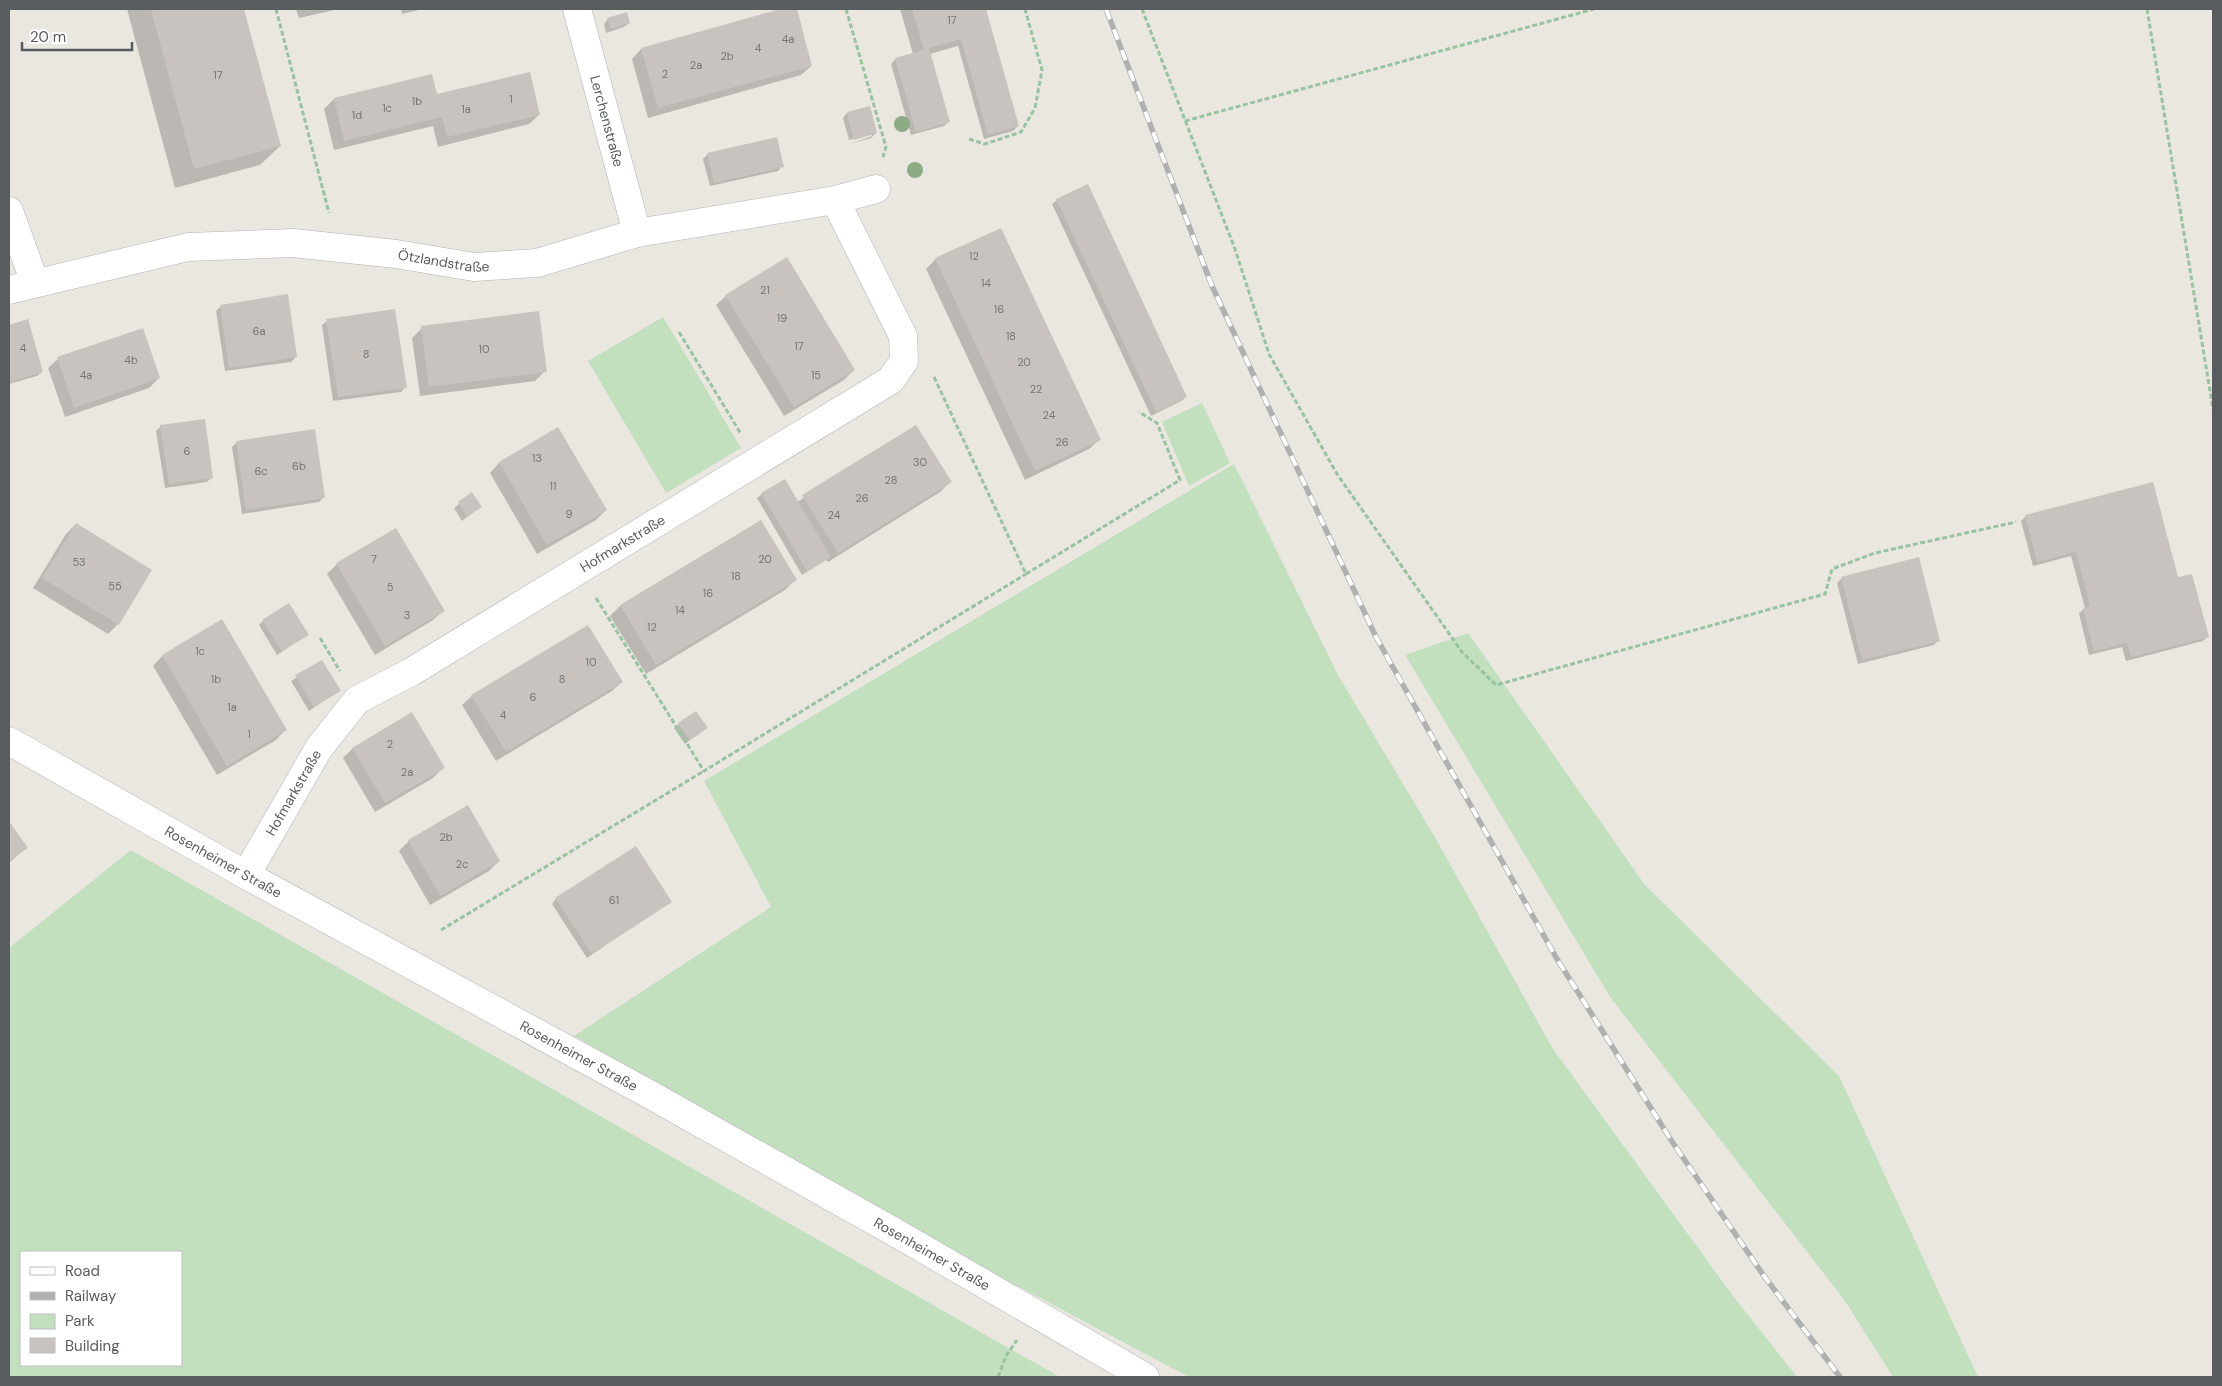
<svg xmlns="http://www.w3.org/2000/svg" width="2222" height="1386" font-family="'DM Sans',sans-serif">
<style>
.green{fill:#c2e0be;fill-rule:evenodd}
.shadow{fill:#0003}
.building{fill:#c8c3be}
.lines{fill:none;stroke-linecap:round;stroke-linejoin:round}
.minor-casing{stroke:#b0b3b7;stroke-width:29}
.path{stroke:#99c3a0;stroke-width:3;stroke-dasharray:5 2.5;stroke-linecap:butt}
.minor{stroke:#fff;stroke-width:28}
.rail-casing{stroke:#afb0b0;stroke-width:5.5}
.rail{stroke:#fff;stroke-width:4;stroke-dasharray:11;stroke-linecap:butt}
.tree{fill:#8cac85}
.labels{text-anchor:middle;stroke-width:4.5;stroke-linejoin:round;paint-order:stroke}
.number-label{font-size:11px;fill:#757677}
.street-label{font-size:14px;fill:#595c5f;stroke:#fff}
</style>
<rect width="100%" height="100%" fill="#eae7e0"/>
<g class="green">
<path d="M663 317 741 448 666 493 588 361Z"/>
<path d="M1202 403 1230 463 1189 486 1162 422Z"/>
<path d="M1234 464 1338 675 1436 839 1553 1049 1733 1296 1797 1377H1189L929 1239 574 1036 771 907 704 781Z"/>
<path d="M1468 633 1645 885 1839 1076 1978 1377H1893L1845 1301 1610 997 1405 655Z"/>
<path d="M131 850 1060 1377H9V948ZM181 1252V1365H21V1252Z"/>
</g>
<g class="shadow">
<path d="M127 9H243L280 146 260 165 175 188Z"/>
<path d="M296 9H339L299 18Z"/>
<path d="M401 9H423L402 14Z"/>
<path d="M785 9H795L811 66 801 75 648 118 632 59 641 49Z"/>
<path d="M900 9H985L1018 126 1013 131 984 139 958 46 930 54 949 121 944 126 911 135 891 64 896 59 913 54Z"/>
<path d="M608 19 629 23 624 27 606 33 604 24Z"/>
<path d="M436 96 539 115 529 124 438 147 433 126 334 150 324 109 334 99Z"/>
<path d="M847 113 876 133 871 138 850 144 872 136V134L849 140 843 118Z"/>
<path d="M708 154 782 166 778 171 710 186 703 159Z"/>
<path d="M1057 200 1186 397 1181 401 1151 416 1052 204Z"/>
<path d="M936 259 1099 440 1089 449 1025 480 926 269Z"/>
<path d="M726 296 854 370 844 380 784 416 716 305Z"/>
<path d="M221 306 296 357 291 362 225 371 216 311Z"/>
<path d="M28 320 42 372 37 376 9 384V326Z"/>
<path d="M327 321 405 387 401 392 333 401 322 325Z"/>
<path d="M422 328 545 371 535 381 420 396 412 338Z"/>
<path d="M58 359 159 378 149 388 65 417 48 368Z"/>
<path d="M161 426 212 477 207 482 165 488 156 431Z"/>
<path d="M915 427 950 482 940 492 828 562 826 560 802 575 757 498 762 494 797 502Z"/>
<path d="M558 428 606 510 596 520 537 554 490 473 499 463Z"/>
<path d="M237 442 323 498 319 502 242 514 232 447Z"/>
<path d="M472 494 480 507 462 521 454 508Z"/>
<path d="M2026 516 2177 579 2207 637 2203 641 2126 661 2122 647 2089 655 2079 613 2085 608 2071 556 2033 566 2021 521Z"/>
<path d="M760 522 795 580 785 590 646 674 610 616 620 606Z"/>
<path d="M76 524 118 624 108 634 33 588 66 534Z"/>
<path d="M337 564 443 611 433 620 375 655 327 574Z"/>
<path d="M1842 578 1939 640 1934 645 1858 664 1837 583Z"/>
<path d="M263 621 307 635 277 655 259 625Z"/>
<path d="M162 656 285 730 276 740 217 775 153 666Z"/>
<path d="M322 661 340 690 309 711 291 681Z"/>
<path d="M622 682 612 691 496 761 462 705 472 696Z"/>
<path d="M679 724 706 728 685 744 674 728Z"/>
<path d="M353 748 443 768 433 778 375 812 343 758Z"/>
<path d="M467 807 499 861 489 871 430 905 399 851 409 841Z"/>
<path d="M9 823 26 848 9 863Z"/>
<path d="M556 899 670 901 587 958 552 904Z"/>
</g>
<g class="building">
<path d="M151 9H244L281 146 194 169Z"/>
<path d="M780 9H797L812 66 658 108 641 48Z"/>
<path d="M912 9H986L1019 126 988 135 961 39 929 48 950 122 916 132 895 58 924 50Z"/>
<path d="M627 12 630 23 611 29 607 18Z"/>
<path d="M530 72 540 115 447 137 442 117 344 141 334 98 432 74 437 94Z"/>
<path d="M870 106 877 133 854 140 847 112Z"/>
<path d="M777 137 784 167 714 183 707 153Z"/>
<path d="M1088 184 1187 397 1156 412 1056 199Z"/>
<path d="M1001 228 1101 440 1035 471 935 258Z"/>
<path d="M787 257 855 370 794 407 725 295Z"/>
<path d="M288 294 297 357 229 368 220 305Z"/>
<path d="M395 309 407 388 338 397 326 319Z"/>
<path d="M539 311 547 372 429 387 421 326Z"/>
<path d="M28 319 43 372 9 382V325Z"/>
<path d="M143 328 160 378 74 408 57 357Z"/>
<path d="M205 419 213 478 169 484 160 425Z"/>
<path d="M916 425 952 482 838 553 802 495Z"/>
<path d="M558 427 607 510 547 545 499 462Z"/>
<path d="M315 429 325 498 246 510 236 441Z"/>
<path d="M785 479 831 557 807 571 761 493Z"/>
<path d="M2153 482 2178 577 2192 574 2209 637 2131 657 2127 643 2094 651 2083 608 2090 606 2076 552 2037 562 2025 515Z"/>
<path d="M472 492 482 507 467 517 458 502Z"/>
<path d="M761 520 797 580 656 665 620 605Z"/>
<path d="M76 523 152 570 119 625 42 578Z"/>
<path d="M396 528 445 611 385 646 336 563Z"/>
<path d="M1919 557 1940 641 1862 660 1841 577Z"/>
<path d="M289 603 309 635 282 651 262 620Z"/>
<path d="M222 619 287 730 227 766 162 655Z"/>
<path d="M588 625 623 682 506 752 471 695Z"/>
<path d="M322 660 341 691 314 707 295 675Z"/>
<path d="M696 711 708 728 690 740 678 723Z"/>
<path d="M412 712 445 768 385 803 352 748Z"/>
<path d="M468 805 500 861 440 896 408 840Z"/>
<path d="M9 821 28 848 9 861Z"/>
<path d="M636 846 672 902 592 954 555 898Z"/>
</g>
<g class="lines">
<defs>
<g id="minor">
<path id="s1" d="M577 9 637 233"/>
<path d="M9 211 35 283"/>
<path id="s2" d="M9 290 188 247 293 243 396 254 474 267 537 263 637 233 835 200 876 189"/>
<path id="s3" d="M9 741 246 875 649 1094 896 1233 1145 1377"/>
<path id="s4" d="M246 875 319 748 357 700 411 672 891 380 904 361 903 336 835 200"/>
</g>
</defs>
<use href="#minor" class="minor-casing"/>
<g class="path">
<path d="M276 9 329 213"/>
<path d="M846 9 886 147 883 157"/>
<path d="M1142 9 1235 249 1269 354 1337 474 1462 652 1496 685 1825 594 1832 569 1875 553 2016 522"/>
<path d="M2147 9 2213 409"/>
<path d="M1185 121 1594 9"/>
<path d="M969 139 985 144 1021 132 1035 108 1042 70 1025 9"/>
<path d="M679 332 741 434"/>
<path d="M934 377 1026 574 1180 480 1157 423 1139 412"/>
<path d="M596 598 704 771 1026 574"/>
<path d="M320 638 340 671"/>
<path d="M441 930 704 771"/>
<path d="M998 1377 1006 1356 1017 1340"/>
</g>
<use href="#minor" class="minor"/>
<defs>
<path id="rail" d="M1106 9 1212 286 1376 637 1557 959 1671 1140 1764 1276 1840 1377"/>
</defs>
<use href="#rail" class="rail-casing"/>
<use href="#rail" class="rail"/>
</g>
<g class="tree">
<circle cx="902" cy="124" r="8"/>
<circle cx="915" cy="170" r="8"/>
</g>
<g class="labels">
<g class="number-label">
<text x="952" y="24">17</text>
<text x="788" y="43">4a</text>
<text x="758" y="52">4</text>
<text x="727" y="60">2b</text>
<text x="696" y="69">2a</text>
<text x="665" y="78">2</text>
<text x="218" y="79">17</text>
<text x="511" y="103">1</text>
<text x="417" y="105">1b</text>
<text x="387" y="112">1c</text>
<text x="466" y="113">1a</text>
<text x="357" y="119">1d</text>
<text x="974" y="260">12</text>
<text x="986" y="287">14</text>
<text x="765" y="294">21</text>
<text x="999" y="313">16</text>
<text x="782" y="322">19</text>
<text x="259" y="335">6a</text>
<text x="1011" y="340">18</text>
<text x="799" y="350">17</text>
<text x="23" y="352">4</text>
<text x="484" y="353">10</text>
<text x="366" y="358">8</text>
<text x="131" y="364">4b</text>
<text x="1024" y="366">20</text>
<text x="86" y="379">4a</text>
<text x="816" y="379">15</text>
<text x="1036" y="393">22</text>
<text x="1049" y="419">24</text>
<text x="1062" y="446">26</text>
<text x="187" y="455">6</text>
<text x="537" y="462">13</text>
<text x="920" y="466">30</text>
<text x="299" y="470">6b</text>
<text x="261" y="475">6c</text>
<text x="891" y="484">28</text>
<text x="553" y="490">11</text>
<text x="862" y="502">26</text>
<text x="569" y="518">9</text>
<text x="834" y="519">24</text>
<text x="374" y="563">7</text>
<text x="765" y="563">20</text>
<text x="79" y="566">53</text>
<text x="736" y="580">18</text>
<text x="115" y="590">55</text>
<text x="390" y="591">5</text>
<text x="708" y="597">16</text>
<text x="680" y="614">14</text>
<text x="407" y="619">3</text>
<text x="652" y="631">12</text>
<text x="200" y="655">1c</text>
<text x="591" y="666">10</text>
<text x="216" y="683">1b</text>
<text x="562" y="683">8</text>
<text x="533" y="701">6</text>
<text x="232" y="711">1a</text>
<text x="503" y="719">4</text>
<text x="249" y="738">1</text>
<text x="390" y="748">2</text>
<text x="407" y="776">2a</text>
<text x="446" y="841">2b</text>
<text x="462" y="868">2c</text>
<text x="614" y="904">61</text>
</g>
<g class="street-label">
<text dy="5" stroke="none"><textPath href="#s1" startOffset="116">Lerchenstraße</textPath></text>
<text dy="5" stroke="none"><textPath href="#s2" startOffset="441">Ötzlandstraße</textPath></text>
<text dy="5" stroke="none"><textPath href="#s4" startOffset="516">Hofmarkstraße</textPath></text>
<text dy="5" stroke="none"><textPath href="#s4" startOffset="95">Hofmarkstraße</textPath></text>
<text dy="5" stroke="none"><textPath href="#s3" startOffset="246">Rosenheimer Straße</textPath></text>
<text dy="5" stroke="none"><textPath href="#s3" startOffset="651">Rosenheimer Straße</textPath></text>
<text dy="5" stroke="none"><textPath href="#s3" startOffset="1056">Rosenheimer Straße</textPath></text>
</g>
</g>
<rect width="2222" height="1386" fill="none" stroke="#595c5f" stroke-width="20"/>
<rect x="20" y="1251" width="162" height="115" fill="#ffffff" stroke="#bdbebf"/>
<rect x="30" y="1267" width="25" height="8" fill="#ffffff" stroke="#bdbebf"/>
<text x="65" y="1276" font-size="15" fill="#595c5f">Road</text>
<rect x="30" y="1292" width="25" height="8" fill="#afb0b0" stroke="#bdbebf"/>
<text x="65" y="1301" font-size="15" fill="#595c5f">Railway</text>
<rect x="30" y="1314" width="25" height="15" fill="#c2e0be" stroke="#bdbebf"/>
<text x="65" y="1326" font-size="15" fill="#595c5f">Park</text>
<rect x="30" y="1338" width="25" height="15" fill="#c8c3be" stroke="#bdbebf"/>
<text x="65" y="1351" font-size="15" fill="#595c5f">Building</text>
<path d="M22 42v8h110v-8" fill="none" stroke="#595c5f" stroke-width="2.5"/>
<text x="30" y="42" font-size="15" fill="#595c5f" stroke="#ffffff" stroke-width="4" paint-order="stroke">20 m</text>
</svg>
